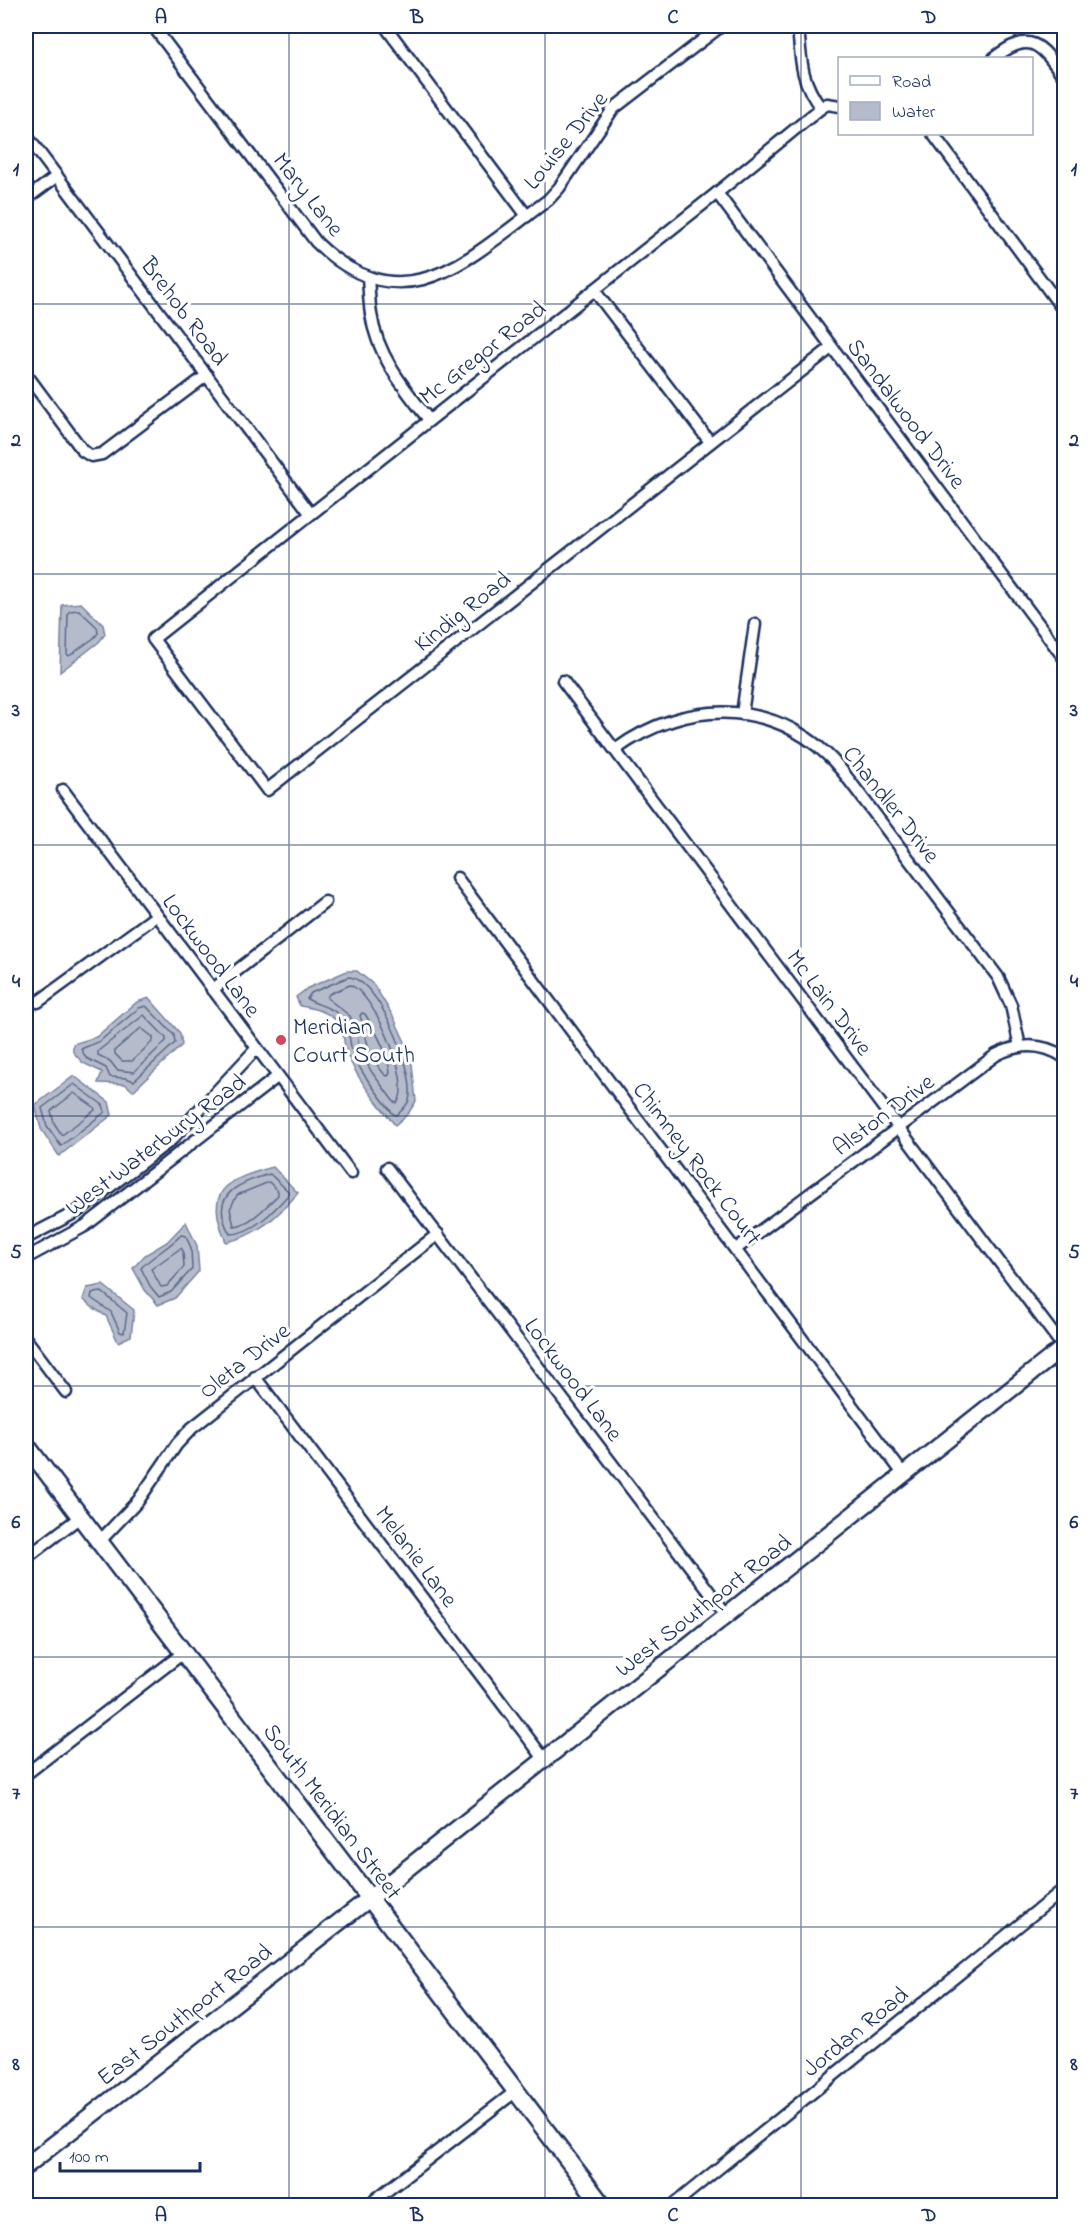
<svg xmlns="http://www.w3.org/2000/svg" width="1090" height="2231" font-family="'Indie Flower',sans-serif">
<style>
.water{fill:#b5bbca;stroke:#77839f;stroke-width:1.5}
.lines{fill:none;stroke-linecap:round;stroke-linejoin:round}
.shore{stroke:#596789;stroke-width:1.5}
.minor-casing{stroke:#1b2f5e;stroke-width:15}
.secondary-casing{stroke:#1b2f5e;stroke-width:20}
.primary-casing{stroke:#1b2f5e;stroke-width:21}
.minor{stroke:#fff;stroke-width:10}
.secondary{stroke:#fff;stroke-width:15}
.primary{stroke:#fff;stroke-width:16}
.grid{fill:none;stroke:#1b2f5e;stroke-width:1.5;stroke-opacity:0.55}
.poi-dot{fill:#d1495b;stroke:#fff;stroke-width:2}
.labels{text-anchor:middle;stroke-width:6;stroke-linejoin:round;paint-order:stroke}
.street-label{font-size:24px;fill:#1b2f5e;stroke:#fff}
.poi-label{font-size:24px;fill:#1b2f5e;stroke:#fff;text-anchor:start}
.neatline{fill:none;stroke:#1b2f5e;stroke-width:2}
.grid-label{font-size:20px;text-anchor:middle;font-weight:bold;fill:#1b2f5e}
</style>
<rect width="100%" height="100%" fill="#fff"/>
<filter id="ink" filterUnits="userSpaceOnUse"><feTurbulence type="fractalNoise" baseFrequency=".0167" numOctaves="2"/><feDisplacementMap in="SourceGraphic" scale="12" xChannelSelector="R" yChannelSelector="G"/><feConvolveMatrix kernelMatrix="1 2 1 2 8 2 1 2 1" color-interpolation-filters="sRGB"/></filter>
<g filter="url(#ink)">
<g class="water">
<path d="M81 603 103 625 105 634 99 642 60 672 62 605Z"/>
<path d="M347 971H357L374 985 393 1016 411 1055 416 1101 408 1114 395 1125C377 1102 358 1081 347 1054 343 1044 345 1032 338 1023 329 1011 313 1008 300 1006L296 997 308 988Z"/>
<path d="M149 998 180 1033 182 1045 133 1091 125 1084 98 1083 102 1072 83 1063 73 1052V1044L96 1037 137 1002Z"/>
<path d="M74 1076 109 1102 112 1115 59 1156 41 1129 35 1105Z"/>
<path d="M273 1167 298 1193C278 1216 257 1236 226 1242 204 1190 225 1180 273 1167Z"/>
<path d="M186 1222 197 1246 199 1271 175 1298 158 1305 145 1290 133 1268 145 1255 167 1242Z"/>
<path d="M103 1285 134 1310 131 1336 118 1342 106 1316 92 1307 83 1299 87 1288Z"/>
</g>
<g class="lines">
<g class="shore">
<path d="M79 610 97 627 98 633 94 638 69 656 67 654 68 613 70 611Z"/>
<path d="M348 977C378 977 417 1074 409 1100 407 1106 401 1111 397 1115L393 1114C379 1094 360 1074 352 1051 349 1041 350 1029 343 1019 334 1007 319 1006 307 999L311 993Z"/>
<path d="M350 985C373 992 414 1083 397 1103L394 1102 371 1071 359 1048 357 1033 350 1016 327 998 329 994Z"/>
<path d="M146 1006 174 1035 175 1043 134 1081 126 1078 110 1077 106 1068 86 1058 81 1049 100 1041 139 1008Z"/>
<path d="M362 1013 365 1014C376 1032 388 1052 390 1073L388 1076 385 1075C378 1067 371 1056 368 1045 365 1035 364 1026 360 1016Z"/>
<path d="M144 1015 166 1038V1041L134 1072 117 1070 110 1061 98 1055V1051Z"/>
<path d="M141 1028 153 1037V1041L132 1061H122L115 1054V1050Z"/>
<path d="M74 1084 103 1105 105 1112 61 1146 47 1126 42 1108Z"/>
<path d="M74 1093 94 1107 95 1110 62 1135 54 1123 51 1111Z"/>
<path d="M270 1174 288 1191V1195C274 1211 252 1234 230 1234 208 1196 237 1183 270 1174Z"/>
<path d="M269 1182 278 1191V1195C267 1206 250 1225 234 1226L230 1209 237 1195Z"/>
<path d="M181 1235 186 1236 191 1248 192 1269 171 1292 159 1297 150 1286 141 1268C153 1255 169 1248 181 1235Z"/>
<path d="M181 1248 183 1251 184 1267 167 1286 161 1287 151 1269Z"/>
<path d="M102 1292 127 1313 124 1333 120 1332 111 1312 91 1298 92 1293Z"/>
</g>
<defs>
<g id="minor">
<path d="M153 26 316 242C405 329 471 256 548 200L559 188 613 109 721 26"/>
<path d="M385 26 527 216"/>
<path d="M798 26C801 59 800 81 821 108"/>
<path d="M994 58C1031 29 1041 45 1064 77"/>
<path d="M933 134 1064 311"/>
<path d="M26 135 310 513"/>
<path d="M717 193 1064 658"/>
<path d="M26 199 57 176"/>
<path d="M368 277C369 289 369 302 371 314 377 356 404 388 429 420"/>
<path d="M594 290 710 442"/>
<path d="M831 348 267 790 153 639 717 193 821 108 827 104 840 106"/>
<path d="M26 374 83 451 91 456 102 454 207 375"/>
<path d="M563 681 1064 1348"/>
<path d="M742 714 755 624"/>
<path d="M615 750C688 696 784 698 843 772L998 977 1011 1005 1020 1047"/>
<path d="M63 790 351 1173"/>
<path d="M457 878 904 1475"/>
<path d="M212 990 325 902"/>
<path d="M38 1002 156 916"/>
<path d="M387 1168 727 1615"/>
<path d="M26 1238 78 1211 171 1140 256 1049"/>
<path d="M736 1249 996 1055C1019 1043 1043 1043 1064 1057"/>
<path d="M26 1258 85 1226 277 1077"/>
<path d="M26 1339 66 1392"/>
<path d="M255 1377 545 1760"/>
<path d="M99 1542 138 1501 177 1444 192 1428 438 1234"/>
<path d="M26 1558 80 1517"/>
<path d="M26 1774 183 1653"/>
<path d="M367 2206 516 2091"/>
<path d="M672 2206 1064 1889"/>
</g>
<path id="secondary" d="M26 2166 370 1898 1064 1347"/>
<path id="primary" d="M26 1445 603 2206"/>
</defs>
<use href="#minor" class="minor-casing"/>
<use href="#secondary" class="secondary-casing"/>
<use href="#primary" class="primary-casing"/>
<use href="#minor" class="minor"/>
<use href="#secondary" class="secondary"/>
<use href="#primary" class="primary"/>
</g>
</g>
<path class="grid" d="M289 26V2206M545 26V2206M801 26V2206M26 304H1064M26 574H1064M26 845H1064M26 1116H1064M26 1386H1064M26 1657H1064M26 1927H1064"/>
<circle class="poi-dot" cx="281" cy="1040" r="6"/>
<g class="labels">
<g class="street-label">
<text transform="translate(565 140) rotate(-51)" y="8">Louise Drive</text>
<text transform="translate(309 194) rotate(52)" y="8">Mary Lane</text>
<text transform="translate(185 311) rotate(53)" y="8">Brehob Road</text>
<text transform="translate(482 352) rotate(-38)" y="8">Mc Gregor Road</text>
<text transform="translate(907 413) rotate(53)" y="8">Sandalwood Drive</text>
<text transform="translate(462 611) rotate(-38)" y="8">Kindig Road</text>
<text transform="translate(892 804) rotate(52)" y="8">Chandler Drive</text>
<text transform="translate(212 955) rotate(53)" y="8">Lockwood Lane</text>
<text transform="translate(830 1002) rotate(53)" y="8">Mc Lain Drive</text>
<text transform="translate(883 1114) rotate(-37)" y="8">Alston Drive</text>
<text transform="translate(155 1144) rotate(-37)" y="8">West Waterbury Road</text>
<text transform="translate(698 1163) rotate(53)" y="8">Chimney Rock Court</text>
<text transform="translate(244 1360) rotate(-38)" y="8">Oleta Drive</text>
<text transform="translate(574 1379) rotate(53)" y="8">Lockwood Lane</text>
<text transform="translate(417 1556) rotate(53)" y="8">Melanie Lane</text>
<text transform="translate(703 1605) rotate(-38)" y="8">West Southport Road</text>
<text transform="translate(333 1811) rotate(53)" y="8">South Meridian Street</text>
<text transform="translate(184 2014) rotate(-38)" y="8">East Southport Road</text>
<text transform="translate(855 2031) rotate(-39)" y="8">Jordan Road</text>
</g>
<g class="poi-label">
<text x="293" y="1034">Meridian<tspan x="293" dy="28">Court South</tspan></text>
</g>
</g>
<rect width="1090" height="2231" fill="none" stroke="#fff" stroke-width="66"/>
<rect x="838" y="57" width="195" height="78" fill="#ffffff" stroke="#a4acbf" stroke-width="1.5"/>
<rect x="850" y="76" width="30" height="9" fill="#ffffff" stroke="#a4acbf" stroke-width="1.5"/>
<text x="892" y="87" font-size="18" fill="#1b2f5e">Road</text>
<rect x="850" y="102" width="30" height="18" fill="#b5bbca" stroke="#a4acbf" stroke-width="1.5"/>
<text x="892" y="117" font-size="18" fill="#1b2f5e">Water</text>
<path d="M60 2162v9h140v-9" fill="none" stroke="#1b2f5e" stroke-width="3"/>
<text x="69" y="2162" font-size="18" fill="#1b2f5e" stroke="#ffffff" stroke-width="4.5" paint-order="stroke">100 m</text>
<rect x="33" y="33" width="1024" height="2165" class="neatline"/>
<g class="grid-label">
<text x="161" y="23">A</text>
<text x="417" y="23">B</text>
<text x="673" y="23">C</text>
<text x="929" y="23">D</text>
<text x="16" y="175">1</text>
<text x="1074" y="175">1</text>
<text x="16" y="446">2</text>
<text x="1074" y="446">2</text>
<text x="16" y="716">3</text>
<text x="1074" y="716">3</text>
<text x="16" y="987">4</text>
<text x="1074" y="987">4</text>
<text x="16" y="1258">5</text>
<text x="1074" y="1258">5</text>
<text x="16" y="1528">6</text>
<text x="1074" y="1528">6</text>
<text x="16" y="1799">7</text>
<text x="1074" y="1799">7</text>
<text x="16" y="2070">8</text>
<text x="1074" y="2070">8</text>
<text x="161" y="2221">A</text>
<text x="417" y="2221">B</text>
<text x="673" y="2221">C</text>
<text x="929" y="2221">D</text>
</g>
</svg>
